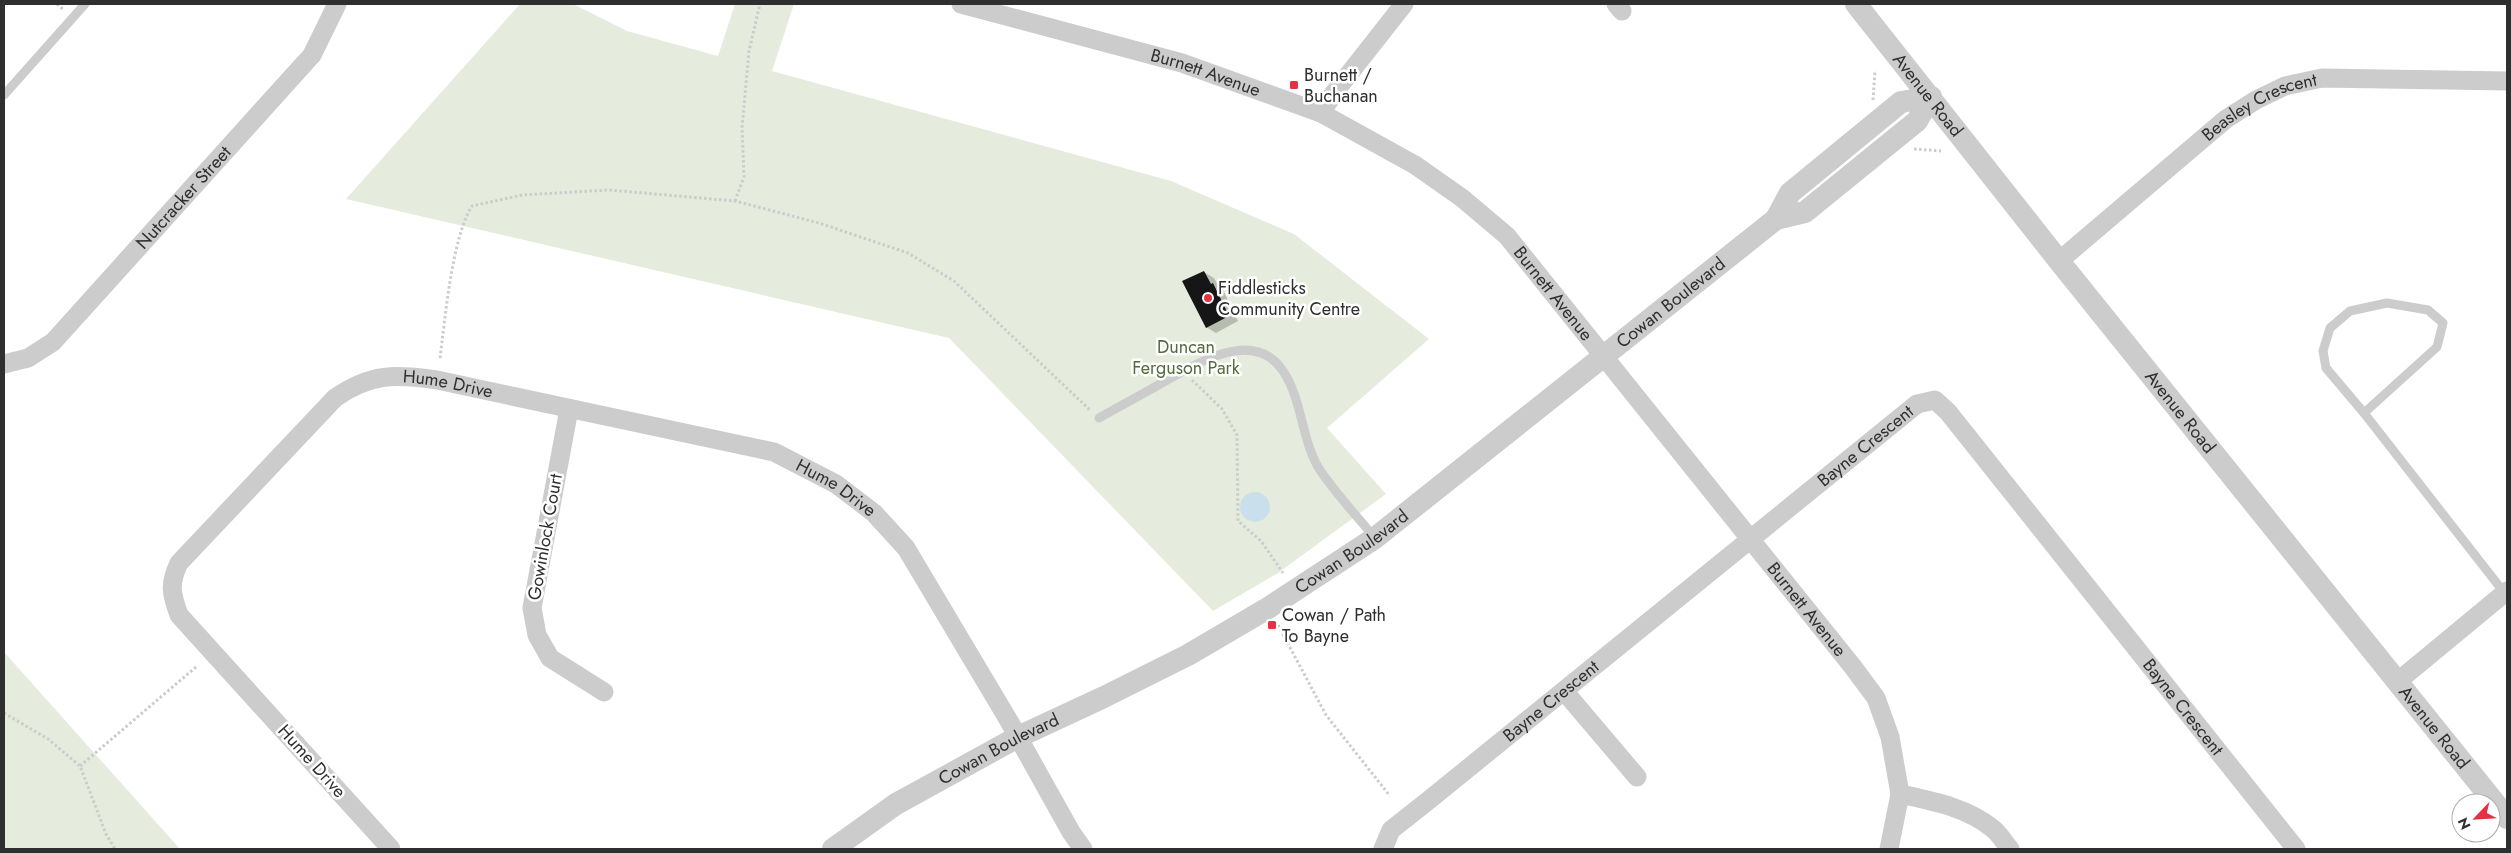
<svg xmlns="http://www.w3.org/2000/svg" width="2511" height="853" font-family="Jost,sans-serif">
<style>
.green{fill:#e5ecdd}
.water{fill:#c9dfec}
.shadow{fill:#0003}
.building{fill:#161616}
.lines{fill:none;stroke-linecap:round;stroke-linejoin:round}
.path{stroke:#ccc;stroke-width:3;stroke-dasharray:2.5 2.5;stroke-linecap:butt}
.service{stroke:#ccc;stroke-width:9}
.minor{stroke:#ccc;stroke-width:19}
.tertiary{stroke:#ccc;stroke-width:22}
.poi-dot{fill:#e63143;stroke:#fff;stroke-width:2}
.labels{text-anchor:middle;stroke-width:5;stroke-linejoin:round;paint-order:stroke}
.street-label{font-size:18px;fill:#2f2f2f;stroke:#fff}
.poi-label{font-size:18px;fill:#2f2f2f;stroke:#fff;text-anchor:start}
.park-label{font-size:18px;fill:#536b3c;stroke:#fff}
</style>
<rect width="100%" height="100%" fill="#fff"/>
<g class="green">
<path d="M520 4H573L627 31 718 56 735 4H794L772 71 1171 181 1294 234 1429 339 1327 428 1386 494 1278 573 1213 611 949 338 346 199Z"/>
<path d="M4 652 180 849H4Z"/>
</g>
<circle class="water" cx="1255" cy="507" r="15"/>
<path class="shadow" d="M1204 272 1214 278 1219 287 1223 290 1238 321 1216 333 1206 327Z"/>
<path class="building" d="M1204 271 1211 284 1213 283 1229 316 1206 328 1182 281Z"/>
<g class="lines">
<g class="path">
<path d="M57 4 64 10"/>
<path d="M1873 100 1875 70"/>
<path d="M1914 149 1941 151"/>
<path d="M735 201 744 177 742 128 749 51 760 4"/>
<path d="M440 358C445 320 452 237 472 206L522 195 609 190 735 201 819 223 908 253 954 281 1091 411"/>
<path d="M1192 380 1222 409 1237 435 1238 521 1261 541 1283 573"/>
<path d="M1278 625 1326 715 1390 796"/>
<path d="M4 713 48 739 80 766 106 834 115 849"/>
<path d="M80 766 196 667"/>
</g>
<g class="service">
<path d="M4 95 85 4"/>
<path d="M2364 413 2437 347 2443 323 2428 310 2387 303 2350 311 2330 328 2323 351 2326 368 2364 413 2506 595"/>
<path d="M1099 418C1120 406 1141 395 1162 383 1195 365 1253 326 1283 371 1302 399 1301 437 1318 467 1334 492 1356 515 1375 538"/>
</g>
<g class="minor">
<path id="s1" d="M961 4 1182 63 1321 113 1415 165 1462 198 1507 236 1853 667 1876 698 1890 737 1900 794 1889 849"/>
<path d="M1616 4 1622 11"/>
<path d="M1321 113 1334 93 1404 4"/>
<path id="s2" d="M2059 261 2226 119 2256 100 2285 86 2322 78 2507 81"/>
<path id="s3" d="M4 364 28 358 53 342 312 55 337 4"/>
<path d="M569 409 532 608 537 635 550 658 604 692"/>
<path d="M2397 682 2507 591"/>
<path d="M1564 691 1637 777"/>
<path d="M1900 794C1932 801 1966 807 1992 828 1999 833 2004 842 2010 849"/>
<path id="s4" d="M391 849 179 615C171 593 169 584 179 563L335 398C371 373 395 374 437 380L774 452 836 484 874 513 906 548 1009 721 1071 832 1083 849"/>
<path id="s5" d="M1383 849 1391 830 1429 800 1917 404 1935 400 1948 412 2296 849"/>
</g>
<g class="tertiary">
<path id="s6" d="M1856 4 2059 261 2507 818"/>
<path d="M1776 219 1805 212 1917 121 1931 97"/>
<path id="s7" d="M833 849 896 804 1018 737 1104 697 1188 655 1268 608 1375 538 1776 219 1790 193 1901 102 1931 97"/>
</g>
</g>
<g class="poi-dot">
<rect x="1289" y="80" width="10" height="10" rx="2.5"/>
<circle cx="1208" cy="298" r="5"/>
<rect x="1267" y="620" width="10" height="10" rx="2.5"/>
</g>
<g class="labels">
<g class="street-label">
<text dy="6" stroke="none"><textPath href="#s1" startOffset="254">Burnett Avenue</textPath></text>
<text dy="6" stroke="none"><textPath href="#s6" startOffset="116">Avenue Road</textPath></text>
<text dy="6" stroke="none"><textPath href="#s2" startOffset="255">Beasley Crescent</textPath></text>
<text dy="6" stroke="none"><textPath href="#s3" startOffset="249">Nutcracker Street</textPath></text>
<text dy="6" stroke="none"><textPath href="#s1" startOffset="674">Burnett Avenue</textPath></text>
<text dy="6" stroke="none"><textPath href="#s7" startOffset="1004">Cowan Boulevard</textPath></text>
<text dy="6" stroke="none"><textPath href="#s4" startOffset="715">Hume Drive</textPath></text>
<text dy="6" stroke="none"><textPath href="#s6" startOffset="521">Avenue Road</textPath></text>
<text dy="6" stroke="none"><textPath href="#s5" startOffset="631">Bayne Crescent</textPath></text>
<text dy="6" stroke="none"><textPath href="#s4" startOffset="1120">Hume Drive</textPath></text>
<text transform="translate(545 537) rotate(-80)" y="6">Gowinlock Court</text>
<text dy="6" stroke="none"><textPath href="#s7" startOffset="599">Cowan Boulevard</textPath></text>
<text dy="6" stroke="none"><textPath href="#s1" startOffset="1079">Burnett Avenue</textPath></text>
<text dy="6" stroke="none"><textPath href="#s5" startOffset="226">Bayne Crescent</textPath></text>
<text dy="6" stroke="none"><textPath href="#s5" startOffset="1111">Bayne Crescent</textPath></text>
<text dy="6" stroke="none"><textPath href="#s6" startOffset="926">Avenue Road</textPath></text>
<text dy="6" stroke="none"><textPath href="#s7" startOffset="194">Cowan Boulevard</textPath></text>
<text transform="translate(312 761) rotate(48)" y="6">Hume Drive</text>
</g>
<g class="poi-label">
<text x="1304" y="81">Burnett /<tspan x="1304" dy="21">Buchanan</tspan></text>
<text x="1218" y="294">Fiddlesticks<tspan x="1218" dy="21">Community Centre</tspan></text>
<text x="1282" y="621">Cowan / Path<tspan x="1282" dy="21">To Bayne</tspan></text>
</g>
<g class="park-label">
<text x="1186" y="353">Duncan<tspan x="1186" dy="21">Ferguson Park</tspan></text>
</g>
</g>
<rect width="2511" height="853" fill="none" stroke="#2f2f2f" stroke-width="10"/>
<g transform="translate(2476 818) rotate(245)"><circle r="24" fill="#ffffff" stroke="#acacac"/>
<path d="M0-4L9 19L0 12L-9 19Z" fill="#e63143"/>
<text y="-8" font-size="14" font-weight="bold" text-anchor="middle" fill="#2f2f2f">N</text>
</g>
</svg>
